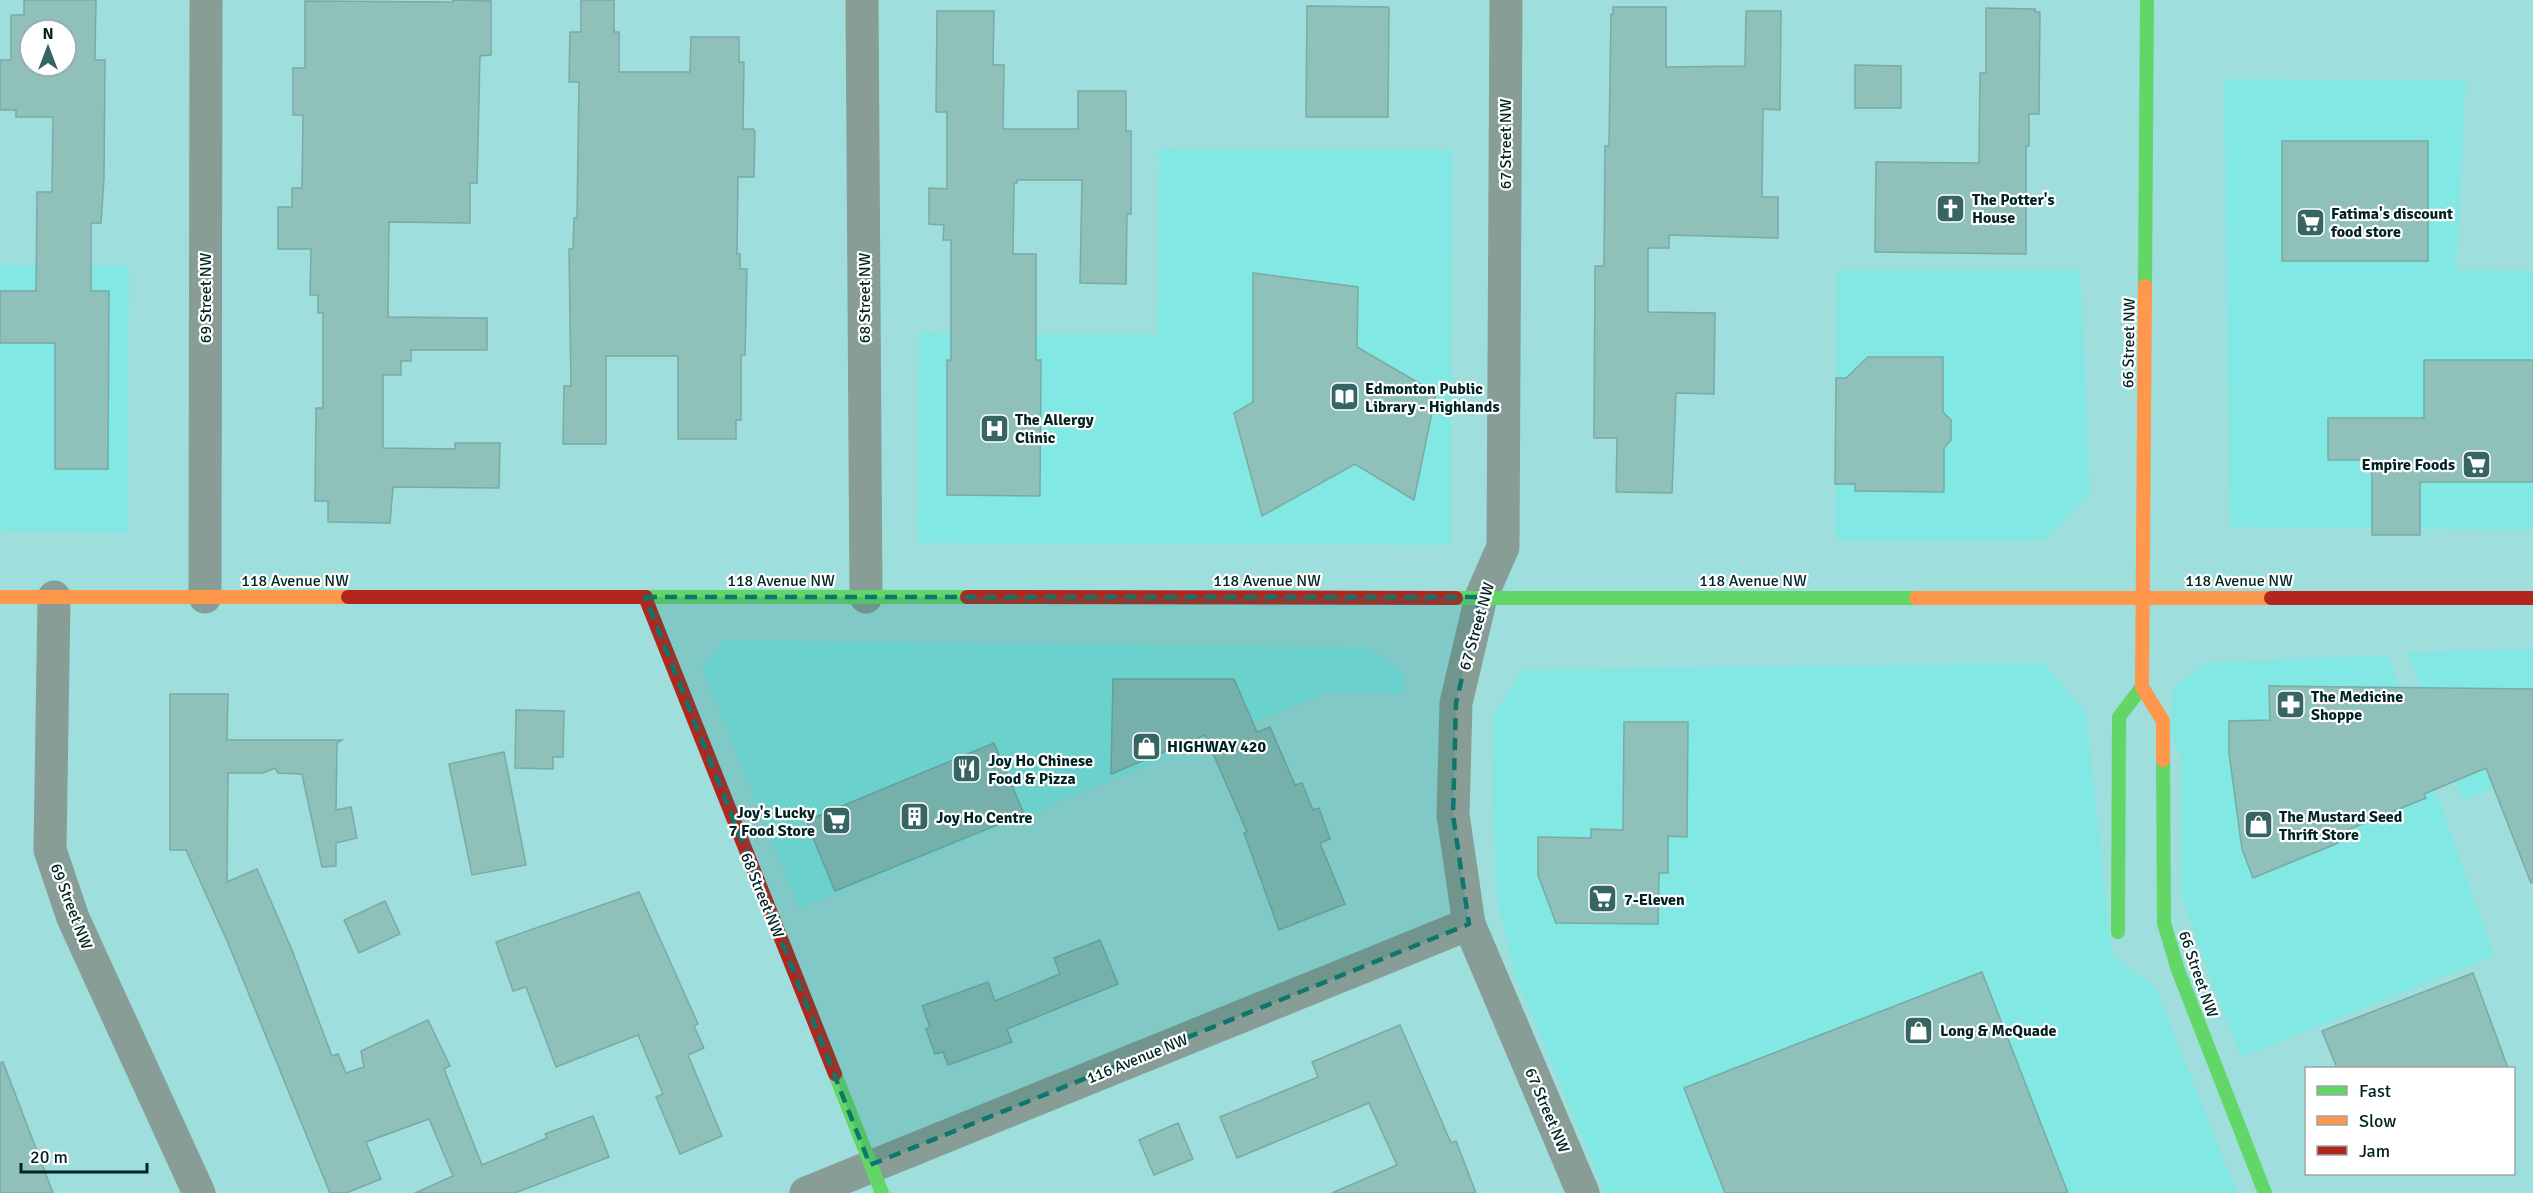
<svg xmlns="http://www.w3.org/2000/svg" width="2533" height="1193" font-family="Signika,sans-serif">
<style>
.built{fill:#81e8e4}
.building{fill:#8fc0b9;stroke:#79aba4;stroke-width:1.5;fill-rule:evenodd}
.lines{fill:none;stroke-linecap:round;stroke-linejoin:round}
.street{stroke:#879d95;stroke-width:33}
.fast{stroke:#63d668;stroke-width:14}
.slow{stroke:#ff974d;stroke-width:14}
.jam{stroke:#b3261e;stroke-width:14}
.marked{fill:#0f766e;fill-opacity:0.2;stroke:#0f766e;stroke-width:4.5;stroke-dasharray:12 8;stroke-linejoin:round}
.labels{text-anchor:middle;stroke-width:4.5;stroke-linejoin:round;paint-order:stroke}
.street-label{font-size:16px;fill:#002423;stroke:#fff}
.poi-label{font-size:16px;font-weight:bold;fill:#002423;stroke:#fff;text-anchor:start}
</style>
<rect width="100%" height="100%" fill="#9ededc"/>
<g class="built">
<path d="M2224 79 2466 80 2456 270 2533 271V530L2230 527Z"/>
<path d="M1159 149 1452 150 1451 545 918 543 919 333 1158 334Z"/>
<path d="M0 265 129 266 128 532 0 531Z"/>
<path d="M1837 270H2080L2090 493 2046 540H1836Z"/>
<path d="M725 640 1369 648 1403 674 1404 693H1326L799 908 702 667Z"/>
<path d="M2533 649V771L2463 800 2408 653Z"/>
<path d="M2388 655 2494 956 2241 1057 2213 986 2182 895V760L2170 729 2173 688 2207 663Z"/>
<path d="M2044 663 2086 713 2112 955 2155 987 2237 1193H1605L1515 973 1497 897 1493 797 1494 713 1523 670Z"/>
</g>
<g class="building">
<path d="M24 0H96L95 60H105L104 178 101 223H91V291H109L108 469H55V343H0V291H36L37 192H52L53 117H16V110H0V60H11V15H24ZM30 30H66V66H30Z"/>
<path d="M453 0 491 1V55L480 56 477 183H470V223L389 222 388 317 487 318V350H411V361H401V375H383V448L455 449V443H500L499 488 393 487 390 523 328 522V501H315L316 408H323V313H318V295H310L311 249H278V207H292V188H302L303 115H293V68H305V1L453 2Z"/>
<path d="M581 0H614V32H619V72H690L691 37H739V62H744L743 129H753L755 132 754 177H738L737 254H740V269H747L745 355H741V420H736V439H678V356H606V444H563L564 386H571L569 249H573L574 218H577L579 82H569L570 32H581Z"/>
<path d="M1307 6 1389 7 1388 117H1306Z"/>
<path d="M1613 7H1666V67L1745 66 1746 11H1781L1780 110 1763 109 1762 197H1778V238L1669 235V248H1648V312L1715 313 1714 394 1676 393 1672 493 1616 492 1617 438H1594L1595 266H1604L1605 146H1609L1611 14H1613Z"/>
<path d="M1986 8 2035 9V12H2040L2039 114H2029V146H2026V254L1875 252 1876 162 1979 163 1980 73H1986Z"/>
<path d="M937 11H994L993 65H1004L1003 129H1078V91H1126V131H1131V214H1127L1126 284 1080 283 1082 180H1017V183H1014L1013 254H1036V360H1041L1040 496 947 495V360H951V240H943L944 225 929 224V188L947 189V112H936Z"/>
<path d="M1855 65 1901 66V108H1855Z"/>
<rect x="2282" y="141" width="146" height="120"/>
<path d="M1253 273 1358 287 1357 347 1436 393 1414 500 1355 464 1262 516 1234 413 1253 402Z"/>
<path d="M1868 357H1943V412L1951 420V440L1944 448V492L1855 491V484H1835L1836 378H1846Z"/>
<path d="M2424 360H2533V482H2420V535H2372V460H2328V418H2424Z"/>
<path d="M1113 679H1234L1257 732 1270 727 1295 785 1302 783 1313 810 1319 808 1330 839 1320 843 1345 904 1279 930 1244 833 1247 832 1205 735 1111 774Z"/>
<path d="M2269 686 2533 689V882L2531 883 2486 768 2424 794 2426 798 2335 835 2338 843 2253 878 2242 849 2229 753V721L2270 720Z"/>
<path d="M170 694H228L227 740H342L337 743 336 810 351 807 357 838 336 843V866L322 867 302 774 278 773 275 768 263 773H228L227 882 257 869 292 950 332 1056 338 1054 346 1073 364 1067 361 1051 428 1020 450 1066 444 1069 482 1165 547 1138 545 1134 593 1116 609 1157 515 1193H415L453 1176 429 1119 366 1142 381 1179 346 1193H330L228 943 186 850H170Z"/>
<path d="M516 710 564 711 563 757H553V769L515 768Z"/>
<path d="M1624 722H1688L1687 837 1668 836V873H1659L1658 924 1556 923 1538 875V837L1591 838V829L1623 830Z"/>
<path d="M994 743 1024 814 835 891 806 821Z"/>
<path d="M504 752 526 865 472 875 449 764Z"/>
<path d="M639 892 698 1024 694 1026 704 1048 688 1055 722 1136 680 1154 656 1097 663 1094 638 1035 556 1067 526 987 513 991 496 942Z"/>
<path d="M385 901 400 934 359 953 344 920Z"/>
<path d="M1100 940 1118 984 1007 1029 1012 1042 948 1065 943 1052 935 1054 926 1029 930 1027 922 1006 988 982 995 1001 1060 974 1054 958Z"/>
<path d="M1982 972 2068 1193H1725L1684 1088Z"/>
<path d="M2473 973 2508 1068H2337L2322 1031Z"/>
<path d="M1400 1025 1451 1143 1456 1141 1476 1193H1332L1397 1165 1369 1103 1237 1158 1220 1117 1318 1077 1312 1062Z"/>
<path d="M3 1062 53 1193H0V1063Z"/>
<path d="M1178 1123 1193 1159 1154 1175 1139 1140Z"/>
</g>
<g class="lines">
<g class="street">
<path d="M862 0 866 597"/>
<path d="M1506 0 1503 547 1481 597 1456 703 1453 815 1469 924 1583 1193"/>
<path d="M54 597 50 850 73 918 199 1193"/>
<path d="M205 597 206 0"/>
<path d="M806 1193 1469 924"/>
</g>
<g class="fast">
<path d="M2145 286 2147 0"/>
<path d="M646 597H967"/>
<path d="M1456 598H1916"/>
<path d="M2163 760 2164 923 2178 970 2265 1193"/>
<path d="M2118 932 2119 717 2142 687"/>
<path d="M835 1074 882 1193"/>
</g>
<g class="slow">
<path d="M2145 286 2142 687 2163 721V760"/>
<path d="M0 597H348"/>
<path d="M1916 598H2271"/>
</g>
<g class="jam">
<path d="M348 597H646"/>
<path d="M645 597 835 1074"/>
<path d="M967 597 1456 598"/>
<path d="M2271 598H2533"/>
</g>
</g>
<path class="marked" d="M645 597H1481L1456 703 1453 815 1469 924 870 1165Z"/>
<defs>
<symbol id="church-square" viewBox="-11 -11 22 22"><rect x="-9" y="-9" width="18" height="18" rx="4" fill="#376564" stroke="#fff"/><path d="M-1.2-6h2.4v3.5h3.3v2.4h-3.3V6h-2.4V-.1h-3.3v-2.4h3.3Z" fill="#fff"/></symbol>
<symbol id="supermarket-square" viewBox="-11 -11 22 22"><rect x="-9" y="-9" width="18" height="18" rx="4" fill="#376564" stroke="#fff"/><path d="M-6-5.5h2.5l.6 2H6L4.5 2H-2.5L-4.4-4H-6ZM-1.5 3.2a1.3 1.3 0 1 0 .1 0ZM3 3.2a1.3 1.3 0 1 0 .1 0Z" fill="#fff"/></symbol>
<symbol id="library-square" viewBox="-11 -11 22 22"><rect x="-9" y="-9" width="18" height="18" rx="4" fill="#376564" stroke="#fff"/><path d="M-6-4Q-3-5.5-.7-3.5V5Q-3 3-6 4ZM6-4Q3-5.5 .7-3.5V5Q3 3 6 4Z" fill="#fff"/></symbol>
<symbol id="hospital-square" viewBox="-11 -11 22 22"><rect x="-9" y="-9" width="18" height="18" rx="4" fill="#376564" stroke="#fff"/><path d="M-5-5h3v3.5h4V-5h3V5h-3V1.5h-4V5h-3Z" fill="#fff"/></symbol>
<symbol id="pharmacy-square" viewBox="-11 -11 22 22"><rect x="-9" y="-9" width="18" height="18" rx="4" fill="#376564" stroke="#fff"/><path d="M-2-6h4v4h4v4h-4v4h-4v-4h-4v-4h4Z" fill="#fff"/></symbol>
<symbol id="shop-square" viewBox="-11 -11 22 22"><rect x="-9" y="-9" width="18" height="18" rx="4" fill="#376564" stroke="#fff"/><path d="M-5-2.5h2.3a2.7 3.5 0 0 1 5.4 0H5L5.5 6h-11ZM-1.5-2.5h3a1.5 2.3 0 0 0-3 0Z" fill="#fff"/></symbol>
<symbol id="restaurant-square" viewBox="-11 -11 22 22"><rect x="-9" y="-9" width="18" height="18" rx="4" fill="#376564" stroke="#fff"/><path d="M-5-6h1v4h1v-4h1v4h1v-4h1v5L-1.5 .5V6h-2V.5L-5-1ZM5-6V6H3V1.5H1.5Q1.5-4 5-6Z" fill="#fff"/></symbol>
<symbol id="building-square" viewBox="-11 -11 22 22"><rect x="-9" y="-9" width="18" height="18" rx="4" fill="#376564" stroke="#fff"/><path d="M-4-6H4V6H1V3H-1V6H-4ZM-2.5-4.3h1.7v1.8h-1.7ZM.8-4.3h1.7v1.8H.8ZM-2.5-1h1.7V.8h-1.7ZM.8-1h1.7V.8H.8Z" fill="#fff"/></symbol>
</defs>
<g fill-rule="evenodd">
<use href="#church-square" x="1934" y="192" width="33" height="33"/>
<use href="#supermarket-square" x="2294" y="206" width="33" height="33"/>
<use href="#library-square" x="1328" y="380" width="33" height="33"/>
<use href="#hospital-square" x="978" y="412" width="33" height="33"/>
<use href="#supermarket-square" x="2460" y="448" width="33" height="33"/>
<use href="#pharmacy-square" x="2274" y="688" width="33" height="33"/>
<use href="#shop-square" x="1130" y="730" width="33" height="33"/>
<use href="#restaurant-square" x="950" y="752" width="33" height="33"/>
<use href="#building-square" x="898" y="800" width="33" height="33"/>
<use href="#supermarket-square" x="820" y="804" width="33" height="33"/>
<use href="#shop-square" x="2242" y="808" width="33" height="33"/>
<use href="#supermarket-square" x="1586" y="882" width="33" height="33"/>
<use href="#shop-square" x="1902" y="1014" width="33" height="33"/>
</g>
<g class="labels">
<g class="street-label">
<text transform="translate(1505 144) rotate(-90)" y="6">67 Street NW</text>
<text transform="translate(205 298) rotate(-90)" y="6">69 Street NW</text>
<text transform="translate(864 298) rotate(-90)" y="6">68 Street NW</text>
<text transform="translate(2128 343) rotate(-89)" y="6">66 Street NW</text>
<text x="295" y="586">118 Avenue NW</text>
<text x="781" y="586">118 Avenue NW</text>
<text x="1267" y="586">118 Avenue NW</text>
<text x="1753" y="586">118 Avenue NW</text>
<text x="2239" y="586">118 Avenue NW</text>
<text transform="translate(1476 626) rotate(-74)" y="6">67 Street NW</text>
<text transform="translate(763 895) rotate(68)" y="6">68 Street NW</text>
<text transform="translate(72 906) rotate(69)" y="6">69 Street NW</text>
<text transform="translate(2199 974) rotate(71)" y="6">66 Street NW</text>
<text transform="translate(1137 1058) rotate(-22)" y="6">116 Avenue NW</text>
<text transform="translate(1548 1110) rotate(67)" y="6">67 Street NW</text>
</g>
<g class="poi-label">
<text x="1972" y="205">The Potter's<tspan x="1972" dy="18">House</tspan></text>
<text x="2331" y="219">Fatima's discount<tspan x="2331" dy="18">food store</tspan></text>
<text x="1365" y="394">Edmonton Public<tspan x="1365" dy="18">Library - Highlands</tspan></text>
<text x="1015" y="425">The Allergy<tspan x="1015" dy="18">Clinic</tspan></text>
<text x="2455" y="470" text-anchor="end">Empire Foods</text>
<text x="2311" y="702">The Medicine<tspan x="2311" dy="18">Shoppe</tspan></text>
<text x="1167" y="752">HIGHWAY 420</text>
<text x="988" y="766">Joy Ho Chinese<tspan x="988" dy="18">Food &amp; Pizza</tspan></text>
<text x="815" y="818" text-anchor="end">Joy's Lucky<tspan x="815" dy="18">7 Food Store</tspan></text>
<text x="2279" y="822">The Mustard Seed<tspan x="2279" dy="18">Thrift Store</tspan></text>
<text x="936" y="823">Joy Ho Centre</text>
<text x="1624" y="905">7-Eleven</text>
<text x="1940" y="1036">Long &amp; McQuade</text>
</g>
</g>
<rect x="2305" y="1067" width="210" height="108" fill="#ffffff" stroke="#99a7a7" stroke-width="1.5"/>
<rect x="2317" y="1086" width="30" height="9" fill="#63d668" stroke="#99a7a7" stroke-width="1.5"/>
<text x="2359" y="1097" font-size="18" fill="#002423">Fast</text>
<rect x="2317" y="1116" width="30" height="9" fill="#ff974d" stroke="#99a7a7" stroke-width="1.5"/>
<text x="2359" y="1127" font-size="18" fill="#002423">Slow</text>
<rect x="2317" y="1146" width="30" height="9" fill="#b3261e" stroke="#99a7a7" stroke-width="1.5"/>
<text x="2359" y="1157" font-size="18" fill="#002423">Jam</text>
<g transform="translate(48 48)"><circle r="28" fill="#ffffff" stroke="#99a7a7" stroke-width="1.5"/>
<path d="M0-4.5L10 22L0 15L-10 22Z" fill="#376564"/>
<text y="-9" font-size="16" font-weight="bold" text-anchor="middle" fill="#002423">N</text>
</g>
<path d="M21 1163v9h126v-9" fill="none" stroke="#002423" stroke-width="3"/>
<text x="30" y="1163" font-size="18" fill="#002423" stroke="#ffffff" stroke-width="4.5" paint-order="stroke">20 m</text>
</svg>
